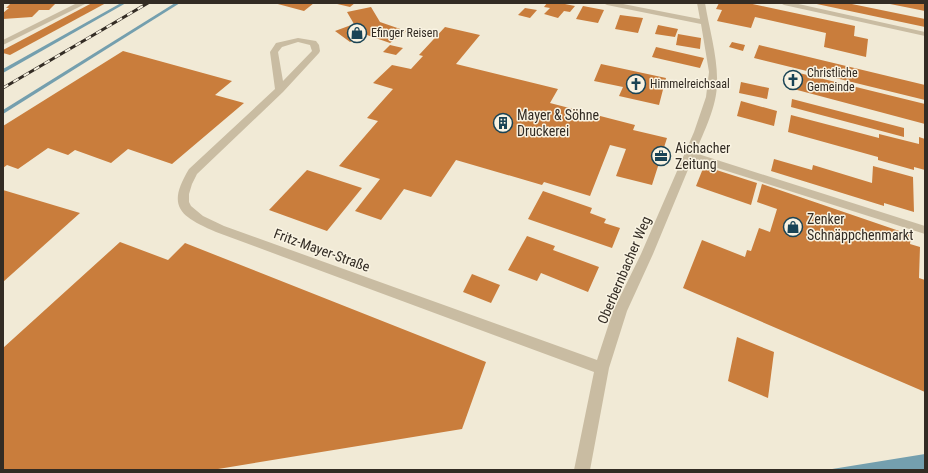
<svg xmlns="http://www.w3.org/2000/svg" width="928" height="473" font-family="'Roboto Condensed',sans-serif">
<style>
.water{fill:#749fae}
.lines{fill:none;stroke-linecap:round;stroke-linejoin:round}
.stream{fill:#749fae;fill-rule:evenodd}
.building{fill:#c97d3c}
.minor{fill:#c9bca2;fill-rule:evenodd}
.rail-casing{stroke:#332c24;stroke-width:3}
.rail{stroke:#f9f3e2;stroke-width:2;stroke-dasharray:6;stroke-linecap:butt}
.labels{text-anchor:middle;stroke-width:3;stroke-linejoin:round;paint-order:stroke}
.far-poi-label{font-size:12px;fill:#332c24;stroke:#f9f3e2;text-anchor:start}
.poi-label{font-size:14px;fill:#332c24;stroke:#f9f3e2;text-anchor:start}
.street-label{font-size:14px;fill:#332c24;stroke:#f9f3e2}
</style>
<rect width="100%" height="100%" fill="#f1ead6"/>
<path class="water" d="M925 454V470H826Z"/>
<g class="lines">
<g class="stream">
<path d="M121 3H126L3 73V69Z"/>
<path d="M175 3H180L3 114V110Z"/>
</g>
</g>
<g class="building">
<path d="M11 3H56L49 10H39L32 17 3 19V13L9 8H6Z"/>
<path d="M92 3H106L10 55 3 53V50Z"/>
<path d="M274 3H314L304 11Z"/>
<path d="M333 3H355L350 7Z"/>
<path d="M547 3H560L575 6 570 12 564 11 558 18 544 14 550 8 544 7Z"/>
<path d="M719 3H748L855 26 854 36 868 39 866 57 824 47 826 33 755 17 751 28 717 21 722 10 716 9Z"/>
<path d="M812 3H847L925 19V27Z"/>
<path d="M890 3H925V11L890 4Z"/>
<path d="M583 6 604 10 598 23 576 19Z"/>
<path d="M371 7 380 22 406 31 390 43 367 35 350 42 335 31 354 24 347 12Z"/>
<path d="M525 8 537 10 530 18 518 15Z"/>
<path d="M620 15 643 18 638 33 615 29Z"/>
<path d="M658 25 678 29 675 37 655 34Z"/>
<path d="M445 27 480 35 456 64 558 89 550 103 635 125 633 130 667 138 652 185 616 176 626 149 610 145 590 196 544 182 542 185 456 160 431 197 404 189 381 220 355 211 380 179 339 166 378 121 367 118 393 89 373 83 392 65 411 69 423 56 419 55Z"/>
<path d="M678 34 701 38 700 49 676 45Z"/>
<path d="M732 42 745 45 743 51 729 47Z"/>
<path d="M390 45 403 48 396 55 383 52Z"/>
<path d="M759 45 925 85V100L754 58Z"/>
<path d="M656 47 704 58 700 68 652 57Z"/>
<path d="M123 51 232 81 215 95 244 103 172 164 128 149 111 163 75 150 68 155 48 148 18 169 7 165 3 168V126Z"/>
<path d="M601 64 666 78 659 105 619 96 623 87 594 81Z"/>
<path d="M791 71 925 104V124L786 87Z"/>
<path d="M741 82 769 88 767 99 739 93Z"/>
<path d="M792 99 904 128V137L791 107Z"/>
<path d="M741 101 777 111 774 126 737 116Z"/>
<path d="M791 115 879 138V134L919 144V137L925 139V170L914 167V170L878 160V157L788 132Z"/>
<path d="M774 159 812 170 813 165 872 183 873 166 913 177 914 212 884 203V206L771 171Z"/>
<path d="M704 166 757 183 751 205 696 186Z"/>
<path d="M307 170 362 188 327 231 269 210Z"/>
<path d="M762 184 911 235 910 244 920 247 919 278 925 280V392L683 288 702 240 745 257 747 250 751 251 759 228 770 232 777 209 757 202Z"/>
<path d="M3 190 80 213 3 282Z"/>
<path d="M543 191 592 208 590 213 606 219 604 223 620 228 612 248 528 219Z"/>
<path d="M527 236 555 246 553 250 599 267 588 292 541 273 537 281 508 270Z"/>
<path d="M120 242 168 260 185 243 486 362 462 429 212 470H3V348Z"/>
<path d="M472 274 500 285 491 303 463 292Z"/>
<path d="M737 337 774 352 768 398 728 381Z"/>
</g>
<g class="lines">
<g class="minor">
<path d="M77 3H87L3 45V40Z"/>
<path d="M603 3H618L700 19 697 3H705C709 28 718 58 717 83 717 106 704 132 695 153L925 226V234L692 160 653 254 627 311 609 368 590 470H574L594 372 216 232C180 216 166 207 189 169L275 89 270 52 276 43 298 38 316 41 319 45 320 51 319 53 283 92 197 174 192 184 189 194V202L191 206 203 216 224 226 597 360 613 311 641 254 694 132 706 97 709 72 701 24 607 5ZM298 42 310 45 312 51 283 81 278 52 282 47Z"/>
<path d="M780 3H794L925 32V36L784 5Z"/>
</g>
<defs>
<path id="rail" d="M3 88 148 3"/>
</defs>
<use href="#rail" class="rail-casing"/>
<use href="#rail" class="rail"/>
</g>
<defs>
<symbol id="shop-ring" viewBox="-11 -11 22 22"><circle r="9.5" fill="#f9f3e2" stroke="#1a4455" stroke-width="1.5"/><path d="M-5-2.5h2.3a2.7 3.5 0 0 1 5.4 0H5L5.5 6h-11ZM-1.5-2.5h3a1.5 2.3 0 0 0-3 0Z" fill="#1a4455"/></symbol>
<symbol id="church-ring" viewBox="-11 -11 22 22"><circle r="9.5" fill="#f9f3e2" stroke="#1a4455" stroke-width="1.5"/><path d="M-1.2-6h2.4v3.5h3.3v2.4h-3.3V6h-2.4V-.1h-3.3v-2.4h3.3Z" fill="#1a4455"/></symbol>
<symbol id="building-ring" viewBox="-11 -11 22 22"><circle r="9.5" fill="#f9f3e2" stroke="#1a4455" stroke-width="1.5"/><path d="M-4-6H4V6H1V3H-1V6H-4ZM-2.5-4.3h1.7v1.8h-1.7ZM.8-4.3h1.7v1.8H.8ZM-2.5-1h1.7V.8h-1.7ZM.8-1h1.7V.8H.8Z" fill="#1a4455"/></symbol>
<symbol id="office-ring" viewBox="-11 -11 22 22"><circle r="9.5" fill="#f9f3e2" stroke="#1a4455" stroke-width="1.5"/><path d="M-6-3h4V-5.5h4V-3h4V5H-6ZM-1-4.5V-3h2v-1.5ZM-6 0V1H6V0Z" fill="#1a4455"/></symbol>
</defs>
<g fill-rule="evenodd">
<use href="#shop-ring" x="346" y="22" width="22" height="22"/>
<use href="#church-ring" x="782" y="69" width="22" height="22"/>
<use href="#church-ring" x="625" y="73" width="22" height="22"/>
<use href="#building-ring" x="492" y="112" width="22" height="22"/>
<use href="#office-ring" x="650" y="145" width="22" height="22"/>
<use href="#shop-ring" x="782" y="216" width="22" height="22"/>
</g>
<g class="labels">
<g class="far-poi-label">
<text x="371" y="37">Efinger Reisen</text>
<text x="807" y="77">Christliche<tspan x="807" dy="14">Gemeinde</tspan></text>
<text x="650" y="88">Himmelreichsaal</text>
</g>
<g class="poi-label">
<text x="517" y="120">Mayer &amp; Söhne<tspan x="517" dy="16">Druckerei</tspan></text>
<text x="675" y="153">Aichacher<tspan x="675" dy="16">Zeitung</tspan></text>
<text x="807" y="224">Zenker<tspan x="807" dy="16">Schnäppchenmarkt</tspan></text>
</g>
<g class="street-label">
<text transform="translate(322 250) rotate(20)" y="5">Fritz-Mayer-Straße</text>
<text transform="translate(624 270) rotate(-67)" y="5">Oberbernbacher Weg</text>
</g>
</g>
<rect width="928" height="473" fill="none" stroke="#332c24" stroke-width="8"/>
</svg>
